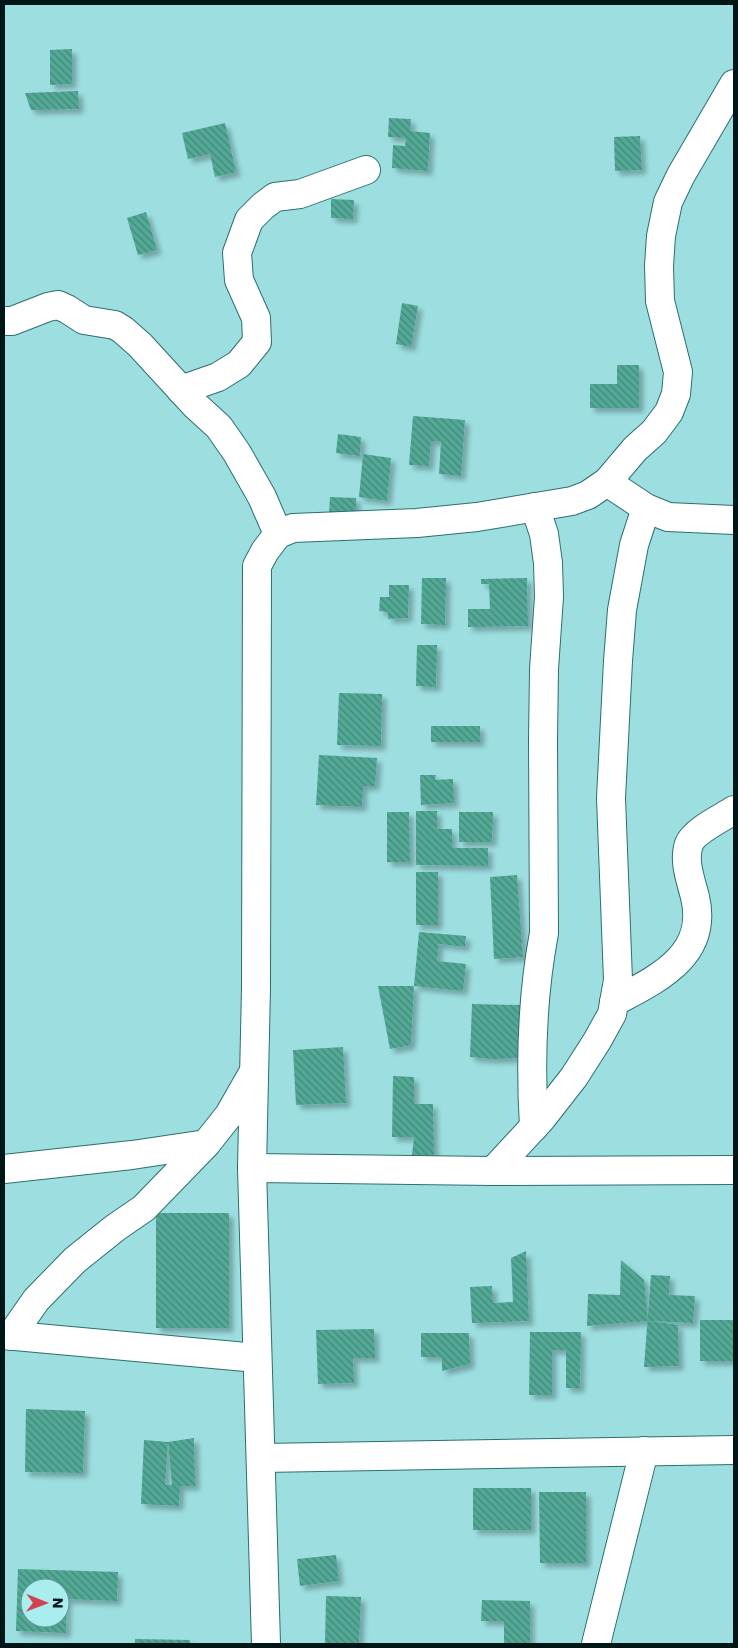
<svg xmlns="http://www.w3.org/2000/svg" width="738" height="1648" font-family="Poppins,sans-serif">
<style>
.building{fill:url(#building-back-hatch);fill-rule:evenodd;filter:url(#shadow)}
.lines{fill:none;stroke-linecap:round;stroke-linejoin:round}
.street-casing{stroke:#2b6f71;stroke-width:30}
.street{stroke:#fff;stroke-width:28}
</style>
<defs>
<pattern id="building-back-hatch" width="6" height="6" patternUnits="userSpaceOnUse" patternTransform="scale(1.25)"><rect width="6" height="6" fill="#52a896"/><path d="M-1 5l2 2M0 0l6 6M5-1l2 2" fill="none" stroke="#428879"/></pattern>
<filter id="shadow"><feDropShadow dx="4.5" dy="4.5" stdDeviation="2.5" flood-color="#0004"/></filter>
</defs>
<rect width="100%" height="100%" fill="#9ddfe1"/>
<g class="building">
<path d="M72 49V84L50 85V50Z"/>
<path d="M78 91 79 109 31 110 25 93Z"/>
<path d="M389 118 411 119 410 131 430 133 428 171 392 168 393 145 405 146 406 138 388 137Z"/>
<path d="M225 123 236 172 215 177 210 154 188 159 182 133Z"/>
<path d="M640 136 642 170 615 171 614 137Z"/>
<path d="M331 199 354 200 353 219 331 218Z"/>
<path d="M146 212 157 250 138 255 127 218Z"/>
<path d="M402 303 418 306 411 347 396 344Z"/>
<path d="M617 365H639V408H590V384H617Z"/>
<path d="M413 416 465 420 461 476 439 474 441 441H431L429 466 409 465Z"/>
<path d="M338 434 361 437 360 456 336 453Z"/>
<path d="M363 454 391 458 387 501 359 497Z"/>
<path d="M330 497 356 498V515L329 514Z"/>
<path d="M422 578H446L445 625 421 624Z"/>
<path d="M527 578 528 626 468 627V609H490L489 584H481V579Z"/>
<path d="M389 585H409L408 618 388 619V612L379 611 380 597H389Z"/>
<path d="M417 645H437L436 687 416 686Z"/>
<path d="M339 693 382 694 381 746 337 745Z"/>
<rect x="431" y="726" width="49" height="16"/>
<path d="M319 755 377 758 375 786H363L362 807 316 805Z"/>
<path d="M420 775H436L435 780 453 779 454 803 421 805Z"/>
<path d="M416 811H437V829H452V848H488V866L416 865Z"/>
<path d="M387 812H409L410 862H387Z"/>
<path d="M459 812H493L492 842H459Z"/>
<rect x="416" y="872" width="22" height="53"/>
<path d="M517 875 523 957 494 959 490 877Z"/>
<path d="M419 932 466 936 465 947 439 944 437 961 466 964 463 991 414 986 411 1045 390 1049 378 986H414Z"/>
<path d="M472 1004 520 1005V1058L492 1059 470 1057Z"/>
<path d="M343 1047 346 1103 296 1105 293 1050Z"/>
<path d="M393 1076 414 1077V1104H433L434 1155H412L414 1137H392Z"/>
<rect x="156" y="1213" width="73" height="115"/>
<path d="M526 1251 529 1321 472 1323 470 1287 492 1286 493 1303 513 1302 511 1258Z"/>
<path d="M621 1260 644 1280 648 1321 587 1326 588 1294 620 1295Z"/>
<path d="M651 1275 670 1276 669 1295 695 1296 693 1323 651 1321 678 1325 679 1366 644 1367Z"/>
<rect x="700" y="1320" width="34" height="41"/>
<path d="M374 1329 375 1358H353L354 1383 318 1384 316 1330Z"/>
<path d="M530 1332H581L580 1388H566V1350H552V1395H529Z"/>
<path d="M421 1333H469L470 1364 442 1371V1357H421Z"/>
<path d="M26 1409 85 1411 83 1473 25 1472Z"/>
<path d="M194 1438 195 1486H180L179 1506 141 1504 144 1440 168 1442ZM168 1442 172 1485H165Z"/>
<rect x="473" y="1488" width="58" height="42"/>
<path d="M539 1492H586V1563H540Z"/>
<path d="M336 1555 339 1581 300 1586 297 1559Z"/>
<path d="M18 1569 118 1572 117 1601 67 1599 66 1633 16 1631ZM30 1588H60V1618H30Z"/>
<path d="M326 1596 361 1597 359 1644H325Z"/>
<path d="M482 1600 530 1601V1644H504V1621H481Z"/>
<path d="M135 1639 190 1640V1644H135Z"/>
</g>
<g class="lines">
<defs>
<g id="street">
<path d="M4 321H12L48 307 58 305 67 309 84 320 115 325 123 330 140 345 196 406 219 427 237 453 262 497 278 534"/>
<path d="M181 390 218 377 239 364 257 342 256 318 239 280 237 253 249 220 263 206 275 197 300 194 366 170"/>
<path d="M607 482 646 508 668 517 734 520"/>
<path d="M614 1002C657 979 709 956 695 897 691 881 683 861 689 844 694 831 722 818 734 810"/>
<path d="M534 1127C530 1061 532 997 544 933L543 740 544 669 549 597 548 563 544 534 535 507"/>
<path d="M252 1168 493 1171 734 1170"/>
<path d="M4 1169 132 1155 206 1144"/>
<path d="M493 1171 542 1118 574 1077 597 1041 612 1014 618 980 611 798 618 661 622 610 634 545 646 508"/>
<path d="M4 1335 257 1358"/>
<path d="M11 1336 36 1300 75 1260 115 1228 144 1208 206 1144 229 1115 253 1073"/>
<path d="M262 1458 734 1450"/>
<path d="M266 1644 252 1168 256 988 257 566 265 551 278 534 293 528 417 523 477 517 572 501 588 495 607 482 635 449 654 432 669 412 676 394 678 372 660 301 659 266 661 236 668 202 681 175 734 84"/>
<path d="M596 1644 644 1451"/>
</g>
</defs>
<use href="#street" class="street-casing"/>
<use href="#street" class="street"/>
</g>
<rect width="738" height="1648" fill="none" stroke="#001516" stroke-width="10"/>
<g transform="translate(45 1603) rotate(91)"><circle r="24" fill="#aaedef" stroke="#669798"/>
<path d="M0-4L9 19L0 12L-9 19Z" fill="#d14152"/>
<text y="-8" font-size="14" font-weight="bold" text-anchor="middle" fill="#001516">N</text>
</g>
</svg>
